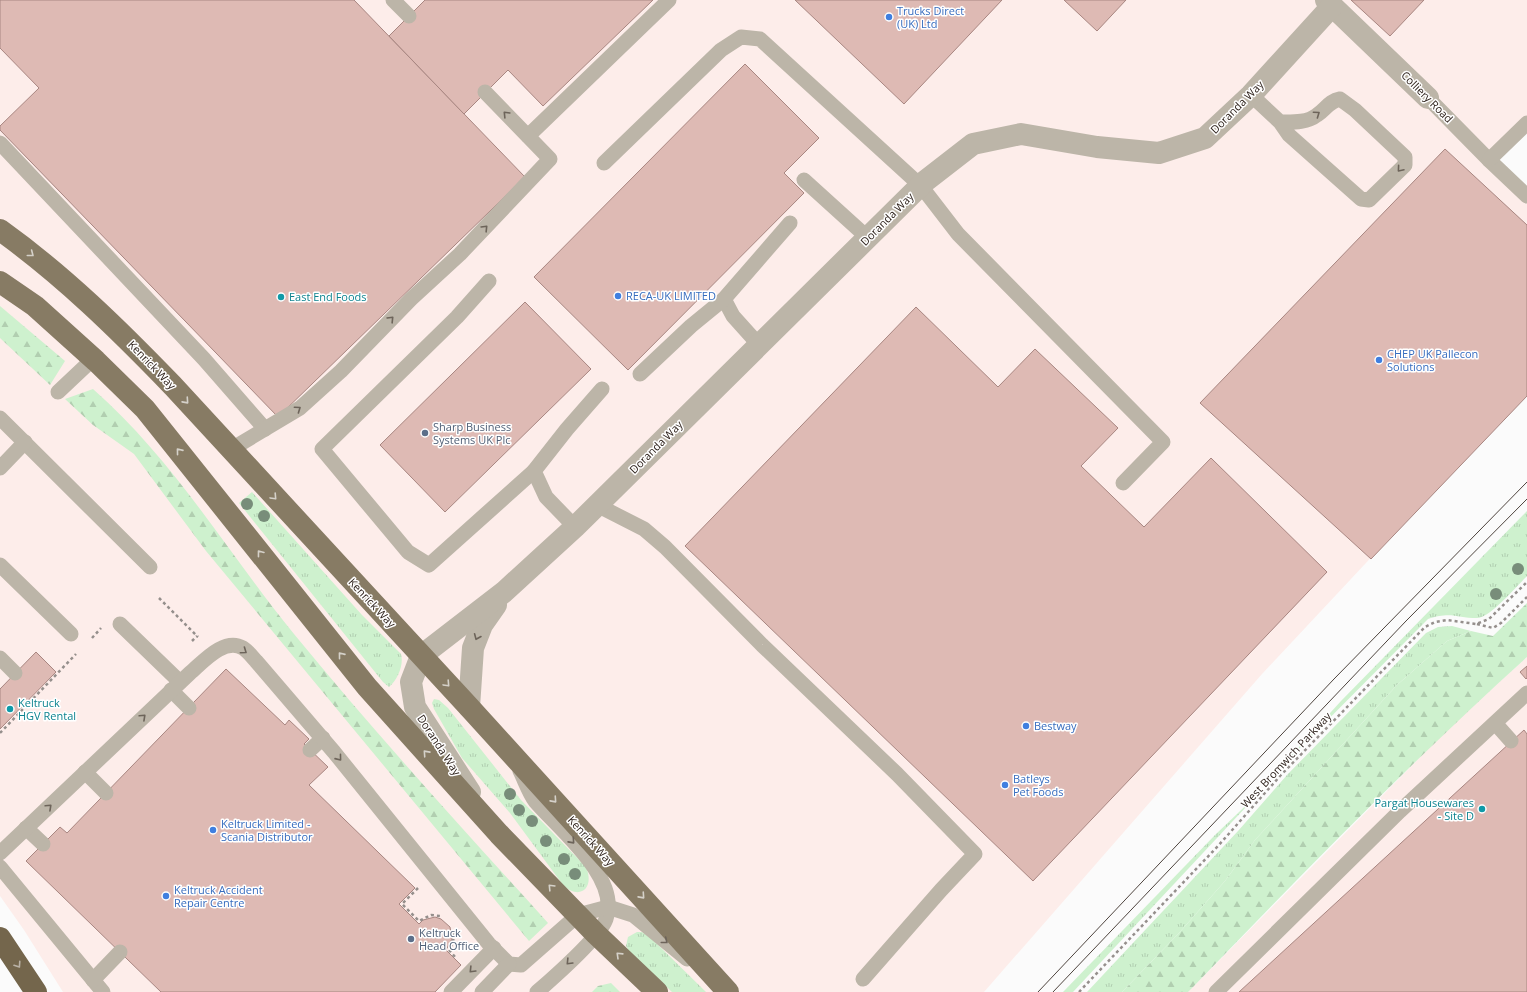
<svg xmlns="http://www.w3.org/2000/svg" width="1527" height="992" font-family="'Open Sans',sans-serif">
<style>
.industrial{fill:#fdedea}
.grass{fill:url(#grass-tufts)}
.forest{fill:url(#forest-firs)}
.building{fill:#debab4;stroke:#a88681}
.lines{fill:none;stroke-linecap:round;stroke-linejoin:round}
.path{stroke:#958f8c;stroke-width:2.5;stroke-dasharray:3 3;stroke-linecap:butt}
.lane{stroke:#bcb5a8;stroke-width:15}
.street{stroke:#bcb5a8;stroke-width:22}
.primary{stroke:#877b64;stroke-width:22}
.highway{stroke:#74664c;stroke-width:22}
.tram{stroke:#4e443e;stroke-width:1}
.tree{fill:#788d7a}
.oneway{stroke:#6d645a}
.oneway2{stroke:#d5d1c9}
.oneway3{stroke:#bab2a6}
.shop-dot{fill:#3f7fe0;stroke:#fff;stroke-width:1.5}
.culture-dot{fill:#0f9aa8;stroke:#fff;stroke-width:1.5}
.service-dot{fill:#5c6f8a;stroke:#fff;stroke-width:1.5}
.labels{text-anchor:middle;stroke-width:3;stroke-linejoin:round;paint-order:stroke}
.shop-label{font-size:11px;fill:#366cbe;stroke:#fff;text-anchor:start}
.street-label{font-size:11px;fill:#2d211b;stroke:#fff}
.culture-label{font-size:11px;fill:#0d838f;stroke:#fff;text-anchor:start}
.service-label{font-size:11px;fill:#4e5e75;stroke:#fff;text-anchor:start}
</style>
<defs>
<pattern id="grass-tufts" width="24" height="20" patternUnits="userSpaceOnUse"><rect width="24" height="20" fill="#cef1ce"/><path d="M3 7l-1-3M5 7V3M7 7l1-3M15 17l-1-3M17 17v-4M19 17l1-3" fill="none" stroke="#b1ceb0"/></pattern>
<pattern id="forest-firs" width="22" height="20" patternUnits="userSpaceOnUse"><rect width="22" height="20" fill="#cef1ce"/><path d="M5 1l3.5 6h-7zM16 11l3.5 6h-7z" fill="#b1ceb0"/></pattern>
</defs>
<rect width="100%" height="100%" fill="#fbfbfb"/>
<g class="industrial">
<path d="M0 0H1527V123L1489 160 1527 195V391L1262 674 984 992H63L24 930 0 896Z"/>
<path d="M1527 657V992H1188L1457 720Z"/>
</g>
<g class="grass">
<path d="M252 492 362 615 401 654C404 664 398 680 389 687L383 682 239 503Z"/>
<path d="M1527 511V576C1517 586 1490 618 1477 618 1457 618 1451 611 1428 619L1280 768 1341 701Z"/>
<path d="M1452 626 1471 631 1447 641 1397 685 1255 840 1225 881 1179 933 1122 992H1087L1238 831 1287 775 1426 633 1438 627Z"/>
<path d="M434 699 439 700 448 708 521 800 586 867C595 888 580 901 563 885L510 813 462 758 434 709 432 703Z"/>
<path d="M1260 792 1073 992H1063L1215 835Z"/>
<path d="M637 932H642L652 939 706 992H672L629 951 626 946 628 937Z"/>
</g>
<g class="forest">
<path d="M0 306 65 361 50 385 0 338Z"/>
<path d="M93 389C173 459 228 553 294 634 375 733 462 828 548 923L529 941 206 551 134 454 93 425 65 399Z"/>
<path d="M1527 603V657C1412 761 1303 873 1195 985L1188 992H1122L1179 933 1225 881 1255 840 1397 685 1447 641 1471 631 1493 636Z"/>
<path d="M611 983 620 992H592L598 986Z"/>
</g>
<g class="building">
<path d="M0 0H354L525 177 278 417 0 130V126L39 88 0 48Z"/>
<path d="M425 0H653L543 106 508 70 464 114 389 36Z"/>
<path d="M795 0H1002L904 104Z"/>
<path d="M1064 0H1126L1097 31Z"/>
<path d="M1351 0H1424L1390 36Z"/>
<path d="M745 64 819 138 784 173 804 193 628 370 534 277Z"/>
<path d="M1445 149 1527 225V396L1371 559 1200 403Z"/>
<path d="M525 302 591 369 445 512 380 445Z"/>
<path d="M916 307 998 387 1035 349 1118 428 1081 466 1144 527 1211 458 1327 572 1033 881 685 546Z"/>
<path d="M36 652 56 672 0 729V689Z"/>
<path d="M1527 666V678L1526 679 1520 672Z"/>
<path d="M226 669 285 725 289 720 309 739 304 744 328 767 309 785 415 888 399 904 419 924 423 920 435 917 441 919 450 927 452 939 446 950 461 965 435 992H161L26 861 60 827 67 833Z"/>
<path d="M1524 730 1527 734V992H1239Z"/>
</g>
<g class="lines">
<g class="path">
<path d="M159 598 198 637"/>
<path d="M1477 624 1493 628 1501 623 1527 597"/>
<path d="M92 638 101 628"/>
<path d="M192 641 197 636"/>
<path d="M0 733 76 654"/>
<path d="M418 888 402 904 419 921 431 915 440 916"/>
<path d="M454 933 453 942 449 950 456 958"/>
<path d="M1079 992 1218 846 1280 776 1425 627 1435 622 1447 620 1476 624 1489 619 1527 582"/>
</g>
<g class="lane">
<path d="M393 0 409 16"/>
<path d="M1251 95 1280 122 1289 135 1361 199 1369 200 1405 165V157L1355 110 1340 99C1329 101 1326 109 1317 115 1307 123 1292 122 1280 122"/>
<path d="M1428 98 1489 160 1527 196"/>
<path d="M528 136 669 0"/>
<path d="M0 143 204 359 265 429"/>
<path d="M1489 160 1527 123"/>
<path d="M604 163 721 50 741 37 760 39 921 186 958 234 1163 442 1123 483"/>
<path d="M804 180 868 238"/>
<path d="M489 281 457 317 322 449 408 552 429 565 534 471"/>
<path d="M759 345 733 316 724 299 790 223"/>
<path d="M640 374 691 326 724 299"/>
<path d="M58 392 93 359"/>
<path d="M0 418 150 567"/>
<path d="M230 450 300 408 341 371 411 299 460 254 550 159 485 92"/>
<path d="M0 468 25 442"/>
<path d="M597 505 644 529 665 547 762 645 897 774 975 854 941 890 863 979"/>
<path d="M575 527 546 497 534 471 567 429 602 389"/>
<path d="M0 565 71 634"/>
<path d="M120 624 180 682"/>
<path d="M0 658 15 673"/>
<path d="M171 690 189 708"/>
<path d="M1495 723 1511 741"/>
<path d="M310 750 323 738"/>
<path d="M520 771C525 781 529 793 535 801 559 829 621 878 606 919 601 936 552 979 537 992"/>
<path d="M85 772 106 793"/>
<path d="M26 828 43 844"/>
<path d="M0 853 190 673C203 662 224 637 243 648 248 651 252 657 256 661L334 752 489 944 509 964 521 965 578 915 608 907 633 915 687 959"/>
<path d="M0 867 103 992"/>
<path d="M93 980 120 952"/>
<path d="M451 992 494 948"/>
<path d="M482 992 509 964"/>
<path d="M1216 992 1400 811 1527 693"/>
</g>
<g class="street">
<path d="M1326 0 1428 98"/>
<path d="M469 707 473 648 482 625 496 605"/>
<path d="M470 792 415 707 411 682 421 656 504 592 575 527 924 182 973 144 1021 134 1097 147 1159 153 1205 138 1251 95 1332 6"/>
</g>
<g class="primary">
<path d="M0 230C63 275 119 330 173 386L469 707 728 992"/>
<path d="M0 282 35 306 96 361 145 409 367 687 499 834 596 934 657 992"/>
</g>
<path class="highway" d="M0 938 36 992"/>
<g class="tram">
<path d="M1038 992 1334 679 1527 482"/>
<path d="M1053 992 1406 621 1527 499"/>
</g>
</g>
<g class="tree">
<circle cx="247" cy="504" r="6"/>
<circle cx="264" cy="516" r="6"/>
<circle cx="1518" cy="569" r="6"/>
<circle cx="1496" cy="594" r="6"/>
<circle cx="510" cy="794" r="6"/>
<circle cx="519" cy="810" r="6"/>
<circle cx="532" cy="821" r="6"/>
<circle cx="546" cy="841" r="6"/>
<circle cx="564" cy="859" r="6"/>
<circle cx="575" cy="874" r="6"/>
</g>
<defs><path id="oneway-chevron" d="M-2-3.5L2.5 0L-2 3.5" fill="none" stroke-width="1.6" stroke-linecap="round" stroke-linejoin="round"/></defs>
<g class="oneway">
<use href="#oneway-chevron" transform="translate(506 114) rotate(-134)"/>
<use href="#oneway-chevron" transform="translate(1317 114) rotate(-35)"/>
<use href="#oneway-chevron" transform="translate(1400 169) rotate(130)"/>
<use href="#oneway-chevron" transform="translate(485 228) rotate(-46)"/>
<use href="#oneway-chevron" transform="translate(391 319) rotate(-46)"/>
<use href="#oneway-chevron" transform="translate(298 409) rotate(-35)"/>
<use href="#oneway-chevron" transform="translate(477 637) rotate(113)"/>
<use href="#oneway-chevron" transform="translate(244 651) rotate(35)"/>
<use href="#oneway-chevron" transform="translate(143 717) rotate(-43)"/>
<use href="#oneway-chevron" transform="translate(339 758) rotate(51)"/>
<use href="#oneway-chevron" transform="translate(49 807) rotate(-43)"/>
<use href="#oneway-chevron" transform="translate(572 841) rotate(48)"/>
<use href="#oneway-chevron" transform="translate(665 941) rotate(39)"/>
<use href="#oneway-chevron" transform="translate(569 962) rotate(134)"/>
<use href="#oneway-chevron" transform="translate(472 970) rotate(134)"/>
</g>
<g class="oneway2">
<use href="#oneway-chevron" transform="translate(31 254) rotate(38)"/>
<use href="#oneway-chevron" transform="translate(186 401) rotate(48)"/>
<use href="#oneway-chevron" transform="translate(179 451) rotate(-129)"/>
<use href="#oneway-chevron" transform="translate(274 497) rotate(47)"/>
<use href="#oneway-chevron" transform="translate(260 553) rotate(-128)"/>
<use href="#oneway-chevron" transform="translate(341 655) rotate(-129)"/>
<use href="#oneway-chevron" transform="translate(447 684) rotate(47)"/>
<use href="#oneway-chevron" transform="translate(426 753) rotate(-132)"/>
<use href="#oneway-chevron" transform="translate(554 800) rotate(48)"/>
<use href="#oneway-chevron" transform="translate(551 887) rotate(-134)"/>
<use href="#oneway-chevron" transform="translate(642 896) rotate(48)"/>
<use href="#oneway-chevron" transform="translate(619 955) rotate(-136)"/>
</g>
<use class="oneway3" href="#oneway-chevron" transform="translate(18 965) rotate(56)"/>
<g class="shop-dot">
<circle cx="889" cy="17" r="4"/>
<circle cx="618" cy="296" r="4"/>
<circle cx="1379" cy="360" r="4"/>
<circle cx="1026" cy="726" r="4"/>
<circle cx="1005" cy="785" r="4"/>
<circle cx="213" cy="830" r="4"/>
<circle cx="166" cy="896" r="4"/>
</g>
<g class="culture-dot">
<circle cx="281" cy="297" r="4"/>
<circle cx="10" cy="709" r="4"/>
<circle cx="1482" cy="809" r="4"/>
</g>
<g class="service-dot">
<circle cx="425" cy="433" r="4"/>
<circle cx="411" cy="939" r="4"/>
</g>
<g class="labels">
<g class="shop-label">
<text x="897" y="15">Trucks Direct<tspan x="897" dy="13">(UK) Ltd</tspan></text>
<text x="626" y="300">RECA-UK LIMITED</text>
<text x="1387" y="358">CHEP UK Pallecon<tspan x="1387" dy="13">Solutions</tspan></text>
<text x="1034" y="730">Bestway</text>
<text x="1013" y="783">Batleys<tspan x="1013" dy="13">Pet Foods</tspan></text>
<text x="221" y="828">Keltruck Limited -<tspan x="221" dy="13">Scania Distributor</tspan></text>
<text x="174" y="894">Keltruck Accident<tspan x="174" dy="13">Repair Centre</tspan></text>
</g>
<g class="street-label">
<text transform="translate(1427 97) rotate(45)" y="4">Colliery Road</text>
<text transform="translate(1237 107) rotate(-45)" y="4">Doranda Way</text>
<text transform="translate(887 219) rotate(-45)" y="4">Doranda Way</text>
<text transform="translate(152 365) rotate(46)" y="4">Kenrick Way</text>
<text transform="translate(656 447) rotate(-45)" y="4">Doranda Way</text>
<text transform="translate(372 603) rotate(47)" y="4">Kenrick Way</text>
<text transform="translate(439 745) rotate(57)" y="4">Doranda Way</text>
<text transform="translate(1286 760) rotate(-47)" y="4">West Bromwich Parkway</text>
<text transform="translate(591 841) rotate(48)" y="4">Kenrick Way</text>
</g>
<g class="culture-label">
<text x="289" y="301">East End Foods</text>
<text x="18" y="707">Keltruck<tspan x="18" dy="13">HGV Rental</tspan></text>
<text x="1474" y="807" text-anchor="end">Pargat Housewares<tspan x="1474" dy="13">- Site D</tspan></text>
</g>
<g class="service-label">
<text x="433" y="431">Sharp Business<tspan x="433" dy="13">Systems UK Plc</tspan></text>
<text x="419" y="937">Keltruck<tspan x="419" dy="13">Head Office</tspan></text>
</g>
</g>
</svg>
